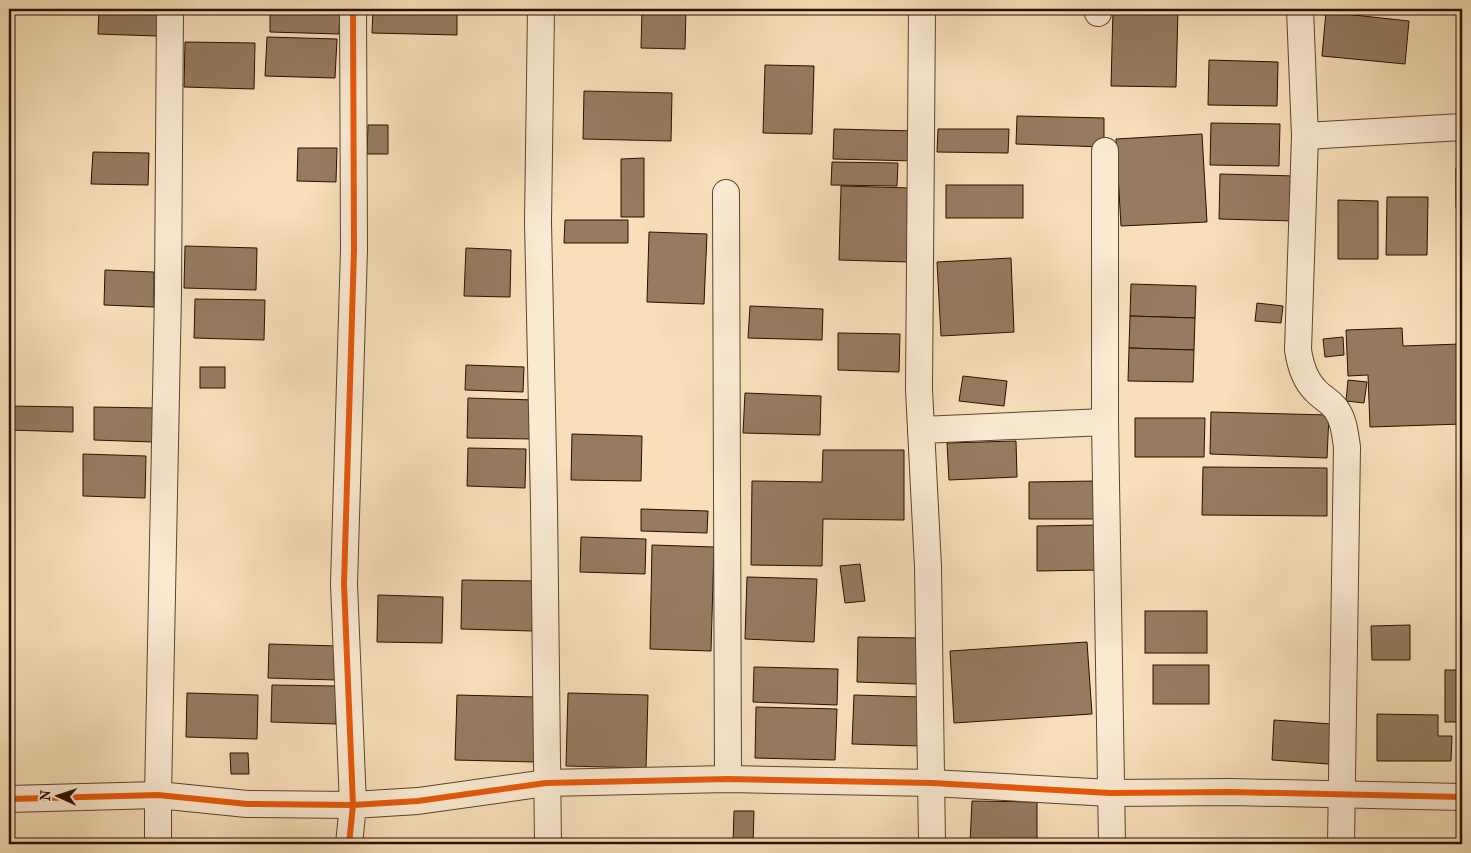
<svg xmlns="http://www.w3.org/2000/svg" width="1471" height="853" font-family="'IM FELL French Canon',serif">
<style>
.building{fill:#967b60;stroke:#2c0e00}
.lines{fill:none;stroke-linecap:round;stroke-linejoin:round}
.minor-casing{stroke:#5f422e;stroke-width:28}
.minor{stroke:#faead2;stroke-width:26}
.cycleway-casing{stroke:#faead2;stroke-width:9}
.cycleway{stroke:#e8590c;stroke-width:6}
</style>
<rect width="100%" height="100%" fill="#f7dfb9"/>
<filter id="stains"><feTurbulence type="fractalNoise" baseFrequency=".004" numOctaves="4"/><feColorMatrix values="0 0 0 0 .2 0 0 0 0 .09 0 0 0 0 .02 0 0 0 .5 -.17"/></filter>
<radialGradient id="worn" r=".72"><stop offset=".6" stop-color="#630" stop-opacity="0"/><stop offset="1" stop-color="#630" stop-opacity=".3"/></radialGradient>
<g class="building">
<path d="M99 9H158L157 36 98 34Z"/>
<path d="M270 9H340L339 34 270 32Z"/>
<path d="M373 9H457V35L372 33Z"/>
<path d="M642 9H686L685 49 641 48Z"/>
<path d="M1113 9H1178L1176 87 1111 86Z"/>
<path d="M1326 12 1409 21 1405 64 1322 56Z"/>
<path d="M267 37 337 39 335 78 265 76Z"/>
<path d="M185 42 255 43 254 89 184 87Z"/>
<path d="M1209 60 1278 62 1277 106 1208 105Z"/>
<path d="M765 65 814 66 812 134 763 133Z"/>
<path d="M584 91 672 93 671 141 583 139Z"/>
<path d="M1017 116 1104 118V147L1016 144Z"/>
<path d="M1211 123 1280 124 1279 166 1210 165Z"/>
<path d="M368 125H388V154H367Z"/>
<path d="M834 129 916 131 915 161 833 159Z"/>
<path d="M938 129H1009L1008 153 937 152Z"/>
<path d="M1202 134 1207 222 1121 226 1116 139Z"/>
<path d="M298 148H337L336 182 297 181Z"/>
<path d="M93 152 149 153 148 185 91 184Z"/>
<path d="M644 158V217H621V159Z"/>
<path d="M832 162 898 163 897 186 831 185Z"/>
<rect x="1456" y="169" width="6" height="38"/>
<path d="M1220 174 1295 176 1294 221 1219 219Z"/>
<rect x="946" y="185" width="77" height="33"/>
<path d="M841 186 911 188 909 262 839 260Z"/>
<path d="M1387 197H1428L1427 255H1386Z"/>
<path d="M1338 200 1378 201V259H1338Z"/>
<path d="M565 220H628V243H564Z"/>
<path d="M649 232 707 234 704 304 647 302Z"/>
<path d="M185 246 257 248 256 290 184 288Z"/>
<path d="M466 248 511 250 510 297 464 296Z"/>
<path d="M1011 258 1014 332 941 336 937 262Z"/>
<path d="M105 270 154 272V307L104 305Z"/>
<path d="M1131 284 1196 286 1195 318 1130 316Z"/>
<path d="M195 299 265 300 264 340 194 338Z"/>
<path d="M1257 303 1283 306 1281 323 1255 321Z"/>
<path d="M750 306 823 309 822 340 748 338Z"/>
<path d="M1130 316 1195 318 1194 350 1129 348Z"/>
<path d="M1402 328 1403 346 1460 344 1462 424 1370 427 1368 375 1348 376 1346 330Z"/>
<path d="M838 333 900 334 899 372 838 370Z"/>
<path d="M1343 337 1344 355 1325 357 1323 339Z"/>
<path d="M1129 348 1194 350 1193 382 1128 381Z"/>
<path d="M466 365 524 367 523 392 465 390Z"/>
<rect x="200" y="367" width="25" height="21"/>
<path d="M963 376 1007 381 1004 406 959 401Z"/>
<path d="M1348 380 1367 382 1364 403 1346 401Z"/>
<path d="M745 393 821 396 820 435 743 433Z"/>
<path d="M468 398 534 400 533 439 467 438Z"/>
<path d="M9 406 73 407V432L9 430Z"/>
<path d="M94 407 154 408 153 442 94 440Z"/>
<path d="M1211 412 1329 415 1327 458 1210 454Z"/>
<path d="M1135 418H1205L1204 457H1135Z"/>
<path d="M572 434 642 436 641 481 571 480Z"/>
<path d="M1016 441 1017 477 949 480 947 443Z"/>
<path d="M468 448 526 449 525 488 467 486Z"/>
<path d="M823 450H904V520L823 519 822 566 751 565 752 481 822 482Z"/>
<path d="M83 454 146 456 145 498 83 496Z"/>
<path d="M1203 467 1327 468V516L1202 515Z"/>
<path d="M1097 481 1096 519H1029V482Z"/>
<path d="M641 509 708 511 707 533 641 531Z"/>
<path d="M1100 525V570L1037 571V526Z"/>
<path d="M581 537 646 539 645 574 580 572Z"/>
<path d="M652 545 714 547 711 651 650 649Z"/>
<path d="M860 564 865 601 845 603 840 566Z"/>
<path d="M747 577 817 579 814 642 745 639Z"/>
<path d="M462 580 534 581 532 631 461 629Z"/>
<path d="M378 595 443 597 442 643 377 642Z"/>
<rect x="1145" y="611" width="62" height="42"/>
<path d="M1410 625V660H1372L1371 626Z"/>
<path d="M858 637 918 638 917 684 857 682Z"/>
<path d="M1087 642 1092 714 954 723 950 651Z"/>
<path d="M269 644 337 646 336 680 268 678Z"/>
<rect x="1153" y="665" width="56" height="39"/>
<path d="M754 667 838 669 837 705 753 702Z"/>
<rect x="1445" y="670" width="17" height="52"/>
<path d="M272 685 336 686V724L271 722Z"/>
<path d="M187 693 258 695 257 739 186 737Z"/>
<path d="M568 693 648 695 646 768 566 766Z"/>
<path d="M457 695 537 697 535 762 455 760Z"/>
<path d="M854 695 922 697 920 746 852 744Z"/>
<path d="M756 707 837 709 835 760 755 758Z"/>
<path d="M1377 714 1438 715V736H1452L1451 761H1377Z"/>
<path d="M1274 720 1332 724 1329 764 1272 760Z"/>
<path d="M1458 743H1462V765H1459Z"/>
<path d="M230 753H248L249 774H231Z"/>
<path d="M972 801 1037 802V844L970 843Z"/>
<path d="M734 811H754L753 844H733Z"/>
<path d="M1229 842V844H1169Z"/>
</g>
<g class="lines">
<defs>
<g id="minor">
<path d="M541 9 538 222 544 504 548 844"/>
<path d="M922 9 919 389 928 567 932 844"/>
<path d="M1300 9 1305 136 1298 350C1300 363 1305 380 1315 390 1321 397 1330 401 1336 409 1344 420 1345 434 1347 447L1341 844"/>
<path d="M1098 13 1099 9"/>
<path d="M1305 136 1462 127"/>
<path d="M726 193 728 779"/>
<path d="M1105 422V151"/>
<path d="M921 430 1105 422 1112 844"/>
<path d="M9 799 158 795 247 804 353 805 344 584 354 249 353 9"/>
<path d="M158 844V795L168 293 170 9"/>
<path d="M349 844 353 805 418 801 546 783 728 779 932 783 1110 793 1231 792 1462 797"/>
</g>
</defs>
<use href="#minor" class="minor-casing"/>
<use href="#minor" class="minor"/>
<defs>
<g id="cycleway">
<path d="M9 799 158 795 247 804 353 805 344 584 354 249 353 9"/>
<path d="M349 844 353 805 418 801 546 783 728 779 932 783 1110 793 1231 792 1462 797"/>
</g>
</defs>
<use href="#cycleway" class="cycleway-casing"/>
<use href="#cycleway" class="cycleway"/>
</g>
<rect width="1471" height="853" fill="none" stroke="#f7dfb9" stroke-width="30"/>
<rect x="10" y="10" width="1451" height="833" fill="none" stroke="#2c0e00" stroke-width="2.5"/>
<rect x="15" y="15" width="1441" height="823" fill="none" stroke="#2c0e00"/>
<g transform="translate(58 796) rotate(273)" stroke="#faead2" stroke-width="4" paint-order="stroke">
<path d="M0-4L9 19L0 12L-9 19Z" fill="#2c0e00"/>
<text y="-8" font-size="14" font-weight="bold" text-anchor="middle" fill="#2c0e00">N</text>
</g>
<rect width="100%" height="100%" filter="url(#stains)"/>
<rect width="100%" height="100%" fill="url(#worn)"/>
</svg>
